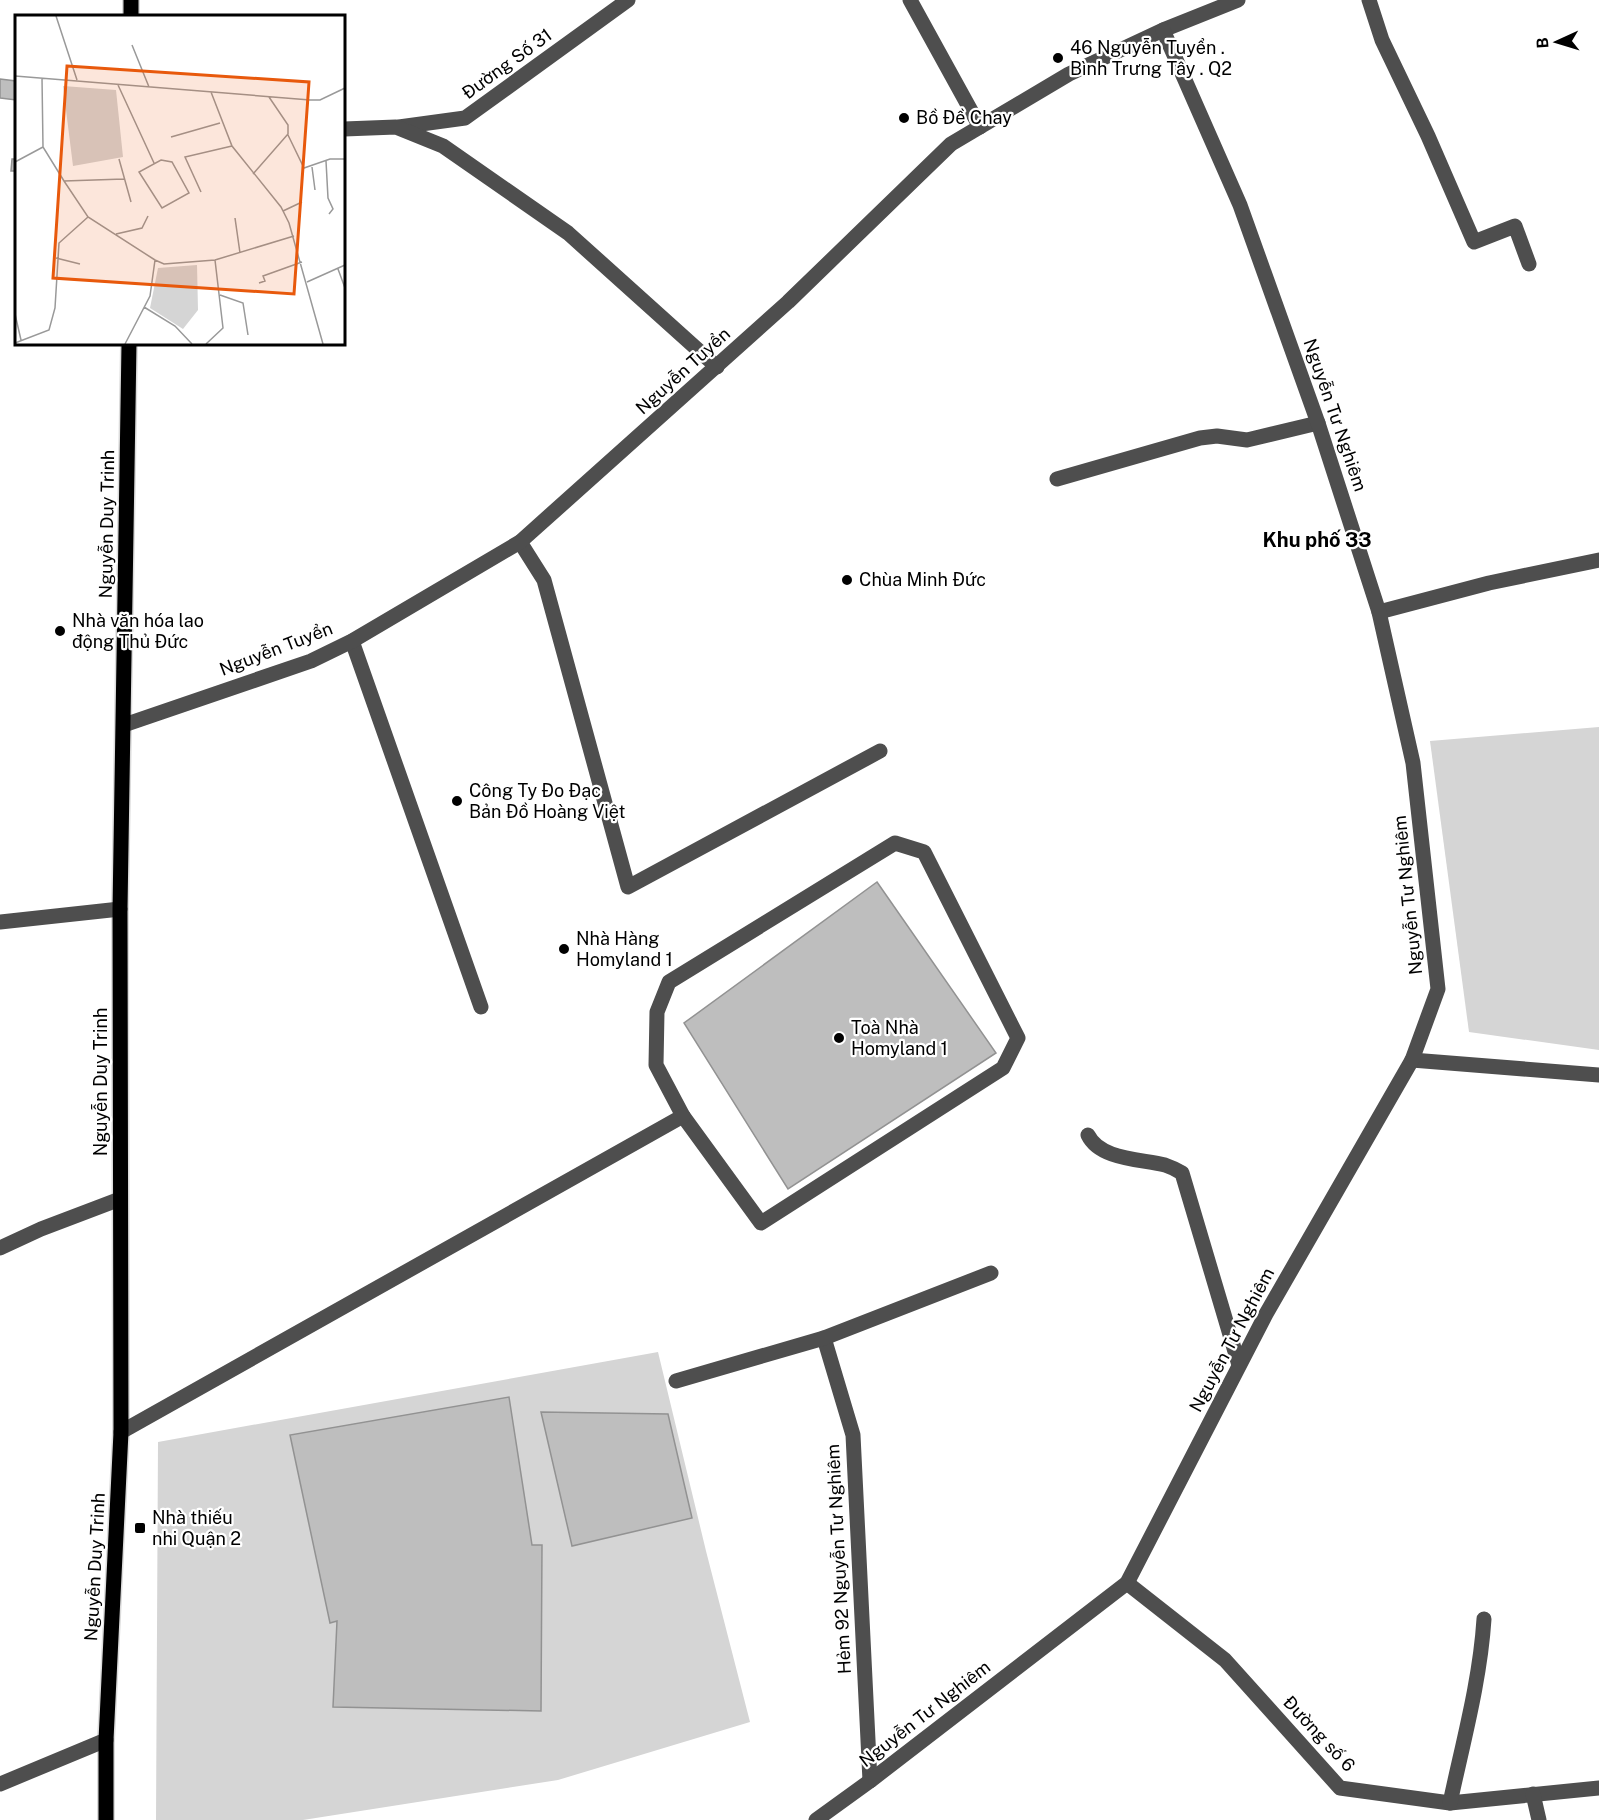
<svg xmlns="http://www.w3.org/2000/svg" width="1599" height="1820" font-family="'Public Sans',sans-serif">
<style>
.green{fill:#d5d5d5}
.building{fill:#bebebe;stroke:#929292;stroke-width:1.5}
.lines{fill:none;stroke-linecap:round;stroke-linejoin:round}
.major-casing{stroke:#dbdbdb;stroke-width:18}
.minor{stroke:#4e4e4e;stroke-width:15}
.major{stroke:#000;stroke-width:15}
.poi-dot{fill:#000;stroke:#fff;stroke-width:2}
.labels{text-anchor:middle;stroke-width:4.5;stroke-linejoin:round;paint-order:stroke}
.poi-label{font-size:18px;fill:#000;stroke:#fff;text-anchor:start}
.street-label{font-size:18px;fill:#000;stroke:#fff}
.neighbourhood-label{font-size:20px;font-weight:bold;fill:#000;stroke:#fff}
.inset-road{fill:none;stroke:#999;stroke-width:1.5}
.view{fill:#e8590c;fill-opacity:0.15;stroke:#e8590c;stroke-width:3}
.inset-edge{fill:none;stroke:#000;stroke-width:3}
</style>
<rect width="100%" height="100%" fill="#fff"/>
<g class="green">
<path d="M1599 727V1050L1469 1032 1430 741Z"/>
<path d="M658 1352 706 1551 750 1722 558 1780 303 1820H156L158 1442Z"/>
</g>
<g class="building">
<path d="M0 79 16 81V100L0 98Z"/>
<path d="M12 159H16V171H11Z"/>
<path d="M877 882 996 1053 788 1189 684 1023Z"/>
<path d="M509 1397 532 1545H542L541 1711 333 1707 337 1621 330 1623 290 1435Z"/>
<path d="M541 1412 668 1414 692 1518 572 1546Z"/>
</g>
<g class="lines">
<defs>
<g id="major">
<path d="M131 16V0"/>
<path d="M106 1820V1740L121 1432 120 909 129 344"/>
</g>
</defs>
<use href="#major" class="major-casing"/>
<g class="minor">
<path d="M910 0 980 127"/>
<path d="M1369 0 1382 40 1428 136 1474 242 1515 226 1529 264"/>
<path d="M399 127 465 118 628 0"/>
<path d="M344 129 396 127 443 146 568 233 717 367"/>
<path d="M1057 479 1200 438 1217 436 1247 440 1318 423"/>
<path d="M520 542 544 580 628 887 880 751"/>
<path d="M1379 612 1489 583 1599 560"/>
<path d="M352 641 481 1007"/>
<path d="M124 725 311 661 352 641 520 542 788 302 951 144 1069 74 1163 30 1238 0"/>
<path d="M895 843 924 852 1018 1038 1003 1068 761 1223 683 1116 656 1065 657 1012 669 982Z"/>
<path d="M0 922 120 909"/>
<path d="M1412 1060 1599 1075"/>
<path d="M1088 1135C1100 1160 1142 1159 1165 1165 1171 1167 1177 1170 1182 1173L1239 1365"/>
<path d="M0 1248 41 1229 120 1199"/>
<path d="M824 1338 853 1435 870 1781"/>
<path d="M676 1381 824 1338 991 1273"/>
<path d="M121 1432 683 1116"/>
<path d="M1127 1583 1225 1660 1340 1788 1450 1803 1599 1788"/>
<path d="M0 1784 106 1740"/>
<path d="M1533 1794 1539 1820"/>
<path d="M1450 1803C1463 1742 1480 1681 1484 1619"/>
<path d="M816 1820 870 1781 1127 1583 1266 1314 1412 1060 1438 989 1413 763 1379 612 1318 423 1240 205 1163 30"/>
</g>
<use href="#major" class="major"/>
</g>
<g class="poi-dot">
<circle cx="1058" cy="58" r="6"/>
<circle cx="904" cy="118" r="6"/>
<circle cx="847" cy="580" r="6"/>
<circle cx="60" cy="631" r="6"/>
<circle cx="457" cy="801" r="6"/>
<circle cx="564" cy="949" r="6"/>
<circle cx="839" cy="1038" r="6"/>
<rect x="134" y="1522" width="12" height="12" rx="3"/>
</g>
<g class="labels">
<g class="poi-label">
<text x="1070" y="54">46 Nguyễn Tuyển .<tspan x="1070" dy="21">Bình Trưng Tây . Q2</tspan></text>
<text x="916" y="124">Bồ Đề Chay</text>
<text x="859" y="586">Chùa Minh Đức</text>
<text x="72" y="627">Nhà văn hóa lao<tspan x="72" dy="21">động Thủ Đức</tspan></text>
<text x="469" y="797">Công Ty Đo Đạc<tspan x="469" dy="21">Bản Đồ Hoàng Việt</tspan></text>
<text x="576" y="945">Nhà Hàng<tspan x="576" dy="21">Homyland 1</tspan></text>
<text x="851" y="1034">Toà Nhà<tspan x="851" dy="21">Homyland 1</tspan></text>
<text x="152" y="1524">Nhà thiếu<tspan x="152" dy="21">nhi Quận 2</tspan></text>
</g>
<g class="street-label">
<text transform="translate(507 64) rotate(-36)" y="6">Đường Số 31</text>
<text transform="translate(683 371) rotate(-42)" y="6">Nguyễn Tuyển</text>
<text transform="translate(1335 415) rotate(71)" y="6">Nguyễn Tư Nghiêm</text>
<text transform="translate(107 524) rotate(-89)" y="6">Nguyễn Duy Trinh</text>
<text transform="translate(276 649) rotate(-21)" y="6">Nguyễn Tuyển</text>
<text transform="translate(1408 895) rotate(-96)" y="6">Nguyễn Tư Nghiêm</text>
<text transform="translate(101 1082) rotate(-90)" y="6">Nguyễn Duy Trinh</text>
<text transform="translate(1232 1340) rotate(-62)" y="6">Nguyễn Tư Nghiêm</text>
<text transform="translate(839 1559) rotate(-93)" y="6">Hẻm 92 Nguyễn Tư Nghiêm</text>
<text transform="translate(95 1567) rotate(-87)" y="6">Nguyễn Duy Trinh</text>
<text transform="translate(925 1714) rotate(-38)" y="6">Nguyễn Tư Nghiêm</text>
<text transform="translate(1319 1734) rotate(47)" y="6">Đường số 6</text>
</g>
<g class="neighbourhood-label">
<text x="1317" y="547">Khu phố 33</text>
</g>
</g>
<g transform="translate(15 15)">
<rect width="330" height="330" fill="#fff"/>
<path d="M48 71 101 75 108 142 58 151ZM182 250 183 295 168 314 135 293 143 253Z" fill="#d5d5d5"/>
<path class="inset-road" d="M41 1 62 65M117 30 134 72M0 61 295 85H305L330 73M27 63 28 132 49 166 73 202 140 245 149 249 200 245 279 221M103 70 139 148M196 77 217 131 266 192 274 208 308 329M273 120 289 153 315 144H330M156 122 205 108M104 144 116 187M146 145 157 147 174 178 147 193 124 157ZM311 146 313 183 318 194 314 199M0 147 28 132M297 152 300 175M238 159 273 119V110L254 82M49 166 109 164M186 177 170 142 217 131M268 196 287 187M220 203 225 238M101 219 127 213 133 201M41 243 65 249M323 254 330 273M292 267 330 250M244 268 250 266 248 261 287 247M205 280 228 288 233 320M129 292 160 311 177 329M0 299 6 325M0 328 34 315 40 293 44 228 73 202M110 329 135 281 140 245M191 329 208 313 200 245"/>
<path class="view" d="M52 51 294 67 279 279 38 263Z"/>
<rect width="330" height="330" class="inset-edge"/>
</g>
<g transform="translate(1557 42) rotate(266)" stroke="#ffffff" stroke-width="4.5" paint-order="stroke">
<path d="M0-4.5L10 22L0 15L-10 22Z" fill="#000000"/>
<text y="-9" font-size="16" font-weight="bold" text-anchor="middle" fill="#000000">B</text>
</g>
</svg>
